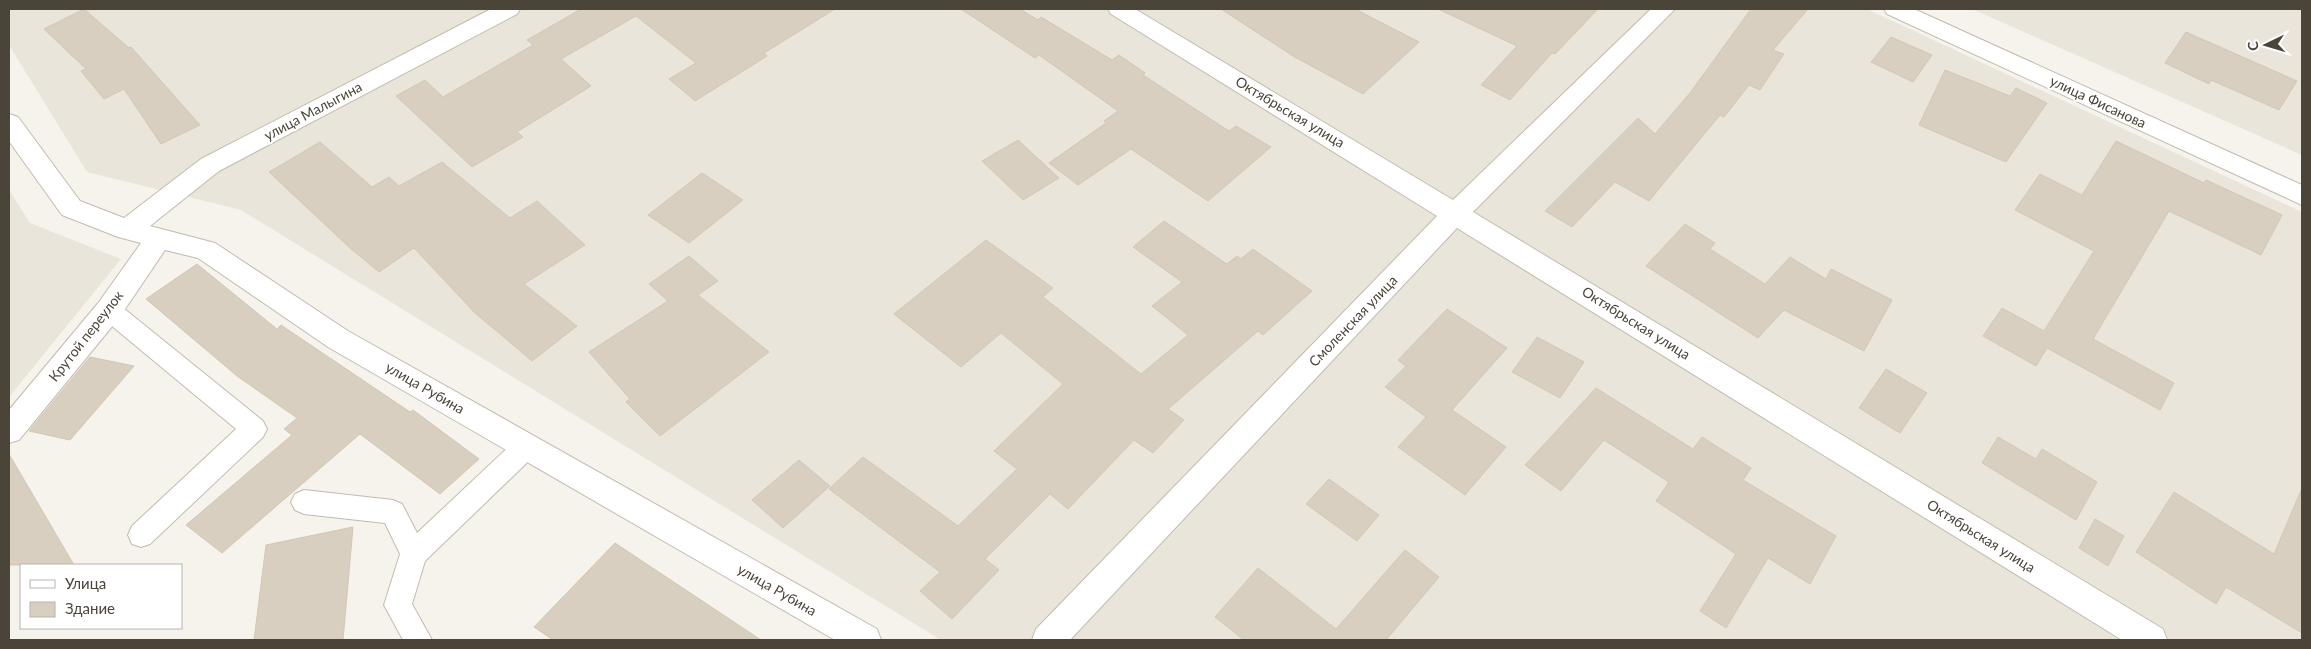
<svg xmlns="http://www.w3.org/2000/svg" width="2311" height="649" font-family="Lato,sans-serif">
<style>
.residential{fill:#eae5da}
.building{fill:#d8cfc1;stroke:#d3c7b4}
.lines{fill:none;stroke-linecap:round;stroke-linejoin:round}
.service-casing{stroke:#c2bbae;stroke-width:2}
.minor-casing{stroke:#c2bbae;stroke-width:2}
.service{fill:#fff;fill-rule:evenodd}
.minor{fill:#fff;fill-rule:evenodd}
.labels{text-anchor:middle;stroke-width:4;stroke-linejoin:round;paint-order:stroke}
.street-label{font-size:14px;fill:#4b4439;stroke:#fff}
</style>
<rect width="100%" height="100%" fill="#f6f3ec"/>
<g class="residential">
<path d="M9 9H1867L2302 212V640H941L241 210 87 172 9 45Z"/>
<path d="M1972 9H2302V155Z"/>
<path d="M9 190 30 223 121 259 9 397Z"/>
</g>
<g class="building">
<path d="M84 9 129 48 131 47 200 125 161 144 124 89 104 99 81 71 86 69 44 29Z"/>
<path d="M581 9H835L764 53 767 56 695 101 669 79 696 63 636 16 561 59 591 86 517 132 523 137 472 167 396 96 425 80 443 97 533 45 527 40Z"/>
<path d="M961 9H1020L1038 20 1041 17 1112 60 1119 55 1145 73 1143 75 1229 131 1236 126 1271 147 1208 201 1131 149 1078 185 1049 163 1106 123 1104 121 1118 111 1039 55 1035 58Z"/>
<path d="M1221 9H1355L1419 42 1363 94 1293 56Z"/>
<path d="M1438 9H1598L1555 54 1552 53 1510 100 1481 85 1517 46Z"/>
<path d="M1751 9H1808L1773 50 1784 54 1760 90 1749 85 1724 117 1720 115 1649 201 1615 182 1572 227 1545 211 1638 118 1655 134 1690 93Z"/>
<path d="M2186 32 2297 81 2279 110 2211 80 2209 84 2165 63Z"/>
<path d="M1891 37 1932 55 1913 82 1871 62Z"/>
<path d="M1945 70 2010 96 2016 88 2047 103 2006 162 1919 125Z"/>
<path d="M1018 140 1059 178 1023 200 982 161Z"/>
<path d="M2116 141 2204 183 2206 180 2282 215 2261 255 2169 211 2093 339 2174 383 2160 410 2047 348 2036 366 1983 336 2002 308 2044 331 2094 251 2015 210 2040 174 2082 195Z"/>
<path d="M320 142 372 187 389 177 399 186 442 162 510 218 537 201 585 245 524 284 577 326 532 361 474 312 414 248 379 272 350 248 269 172Z"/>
<path d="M702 173 743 200 689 243 648 215Z"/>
<path d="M1164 221 1227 264 1237 256 1241 259 1253 249 1312 291 1263 335 1258 331 1168 409 1184 420 1153 453 1134 440 1068 509 1050 494 985 559 999 570 952 619 920 591 940 572 829 489 863 457 958 526 1017 469 994 451 1063 384 1001 333 961 367 894 314 986 240 1053 288 1043 297 1141 374 1188 335 1152 306 1182 282 1133 247Z"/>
<path d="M1685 224 1715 243 1710 249 1765 284 1790 257 1826 279 1831 269 1892 300 1864 351 1784 310 1758 338 1646 266Z"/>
<path d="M689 256 718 281 698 295 769 352 660 436 626 402 630 399 589 352 668 301 649 284Z"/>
<path d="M197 264 277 329 281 325 410 412 413 410 479 459 440 494 360 434 222 553 186 525 292 435 284 429 297 418 237 376 146 299Z"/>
<path d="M1447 309 1507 348 1452 410 1506 447 1465 495 1398 447 1426 417 1385 387 1406 366 1398 360Z"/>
<path d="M1537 337 1584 362 1560 398 1512 372Z"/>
<path d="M90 357 134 366 70 440 29 431Z"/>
<path d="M1886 369 1927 393 1900 433 1859 408Z"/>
<path d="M1596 388 1693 449 1702 437 1751 468 1743 480 1836 536 1810 584 1768 558 1726 628 1700 611 1736 554 1656 501 1669 482 1604 440 1561 491 1525 465Z"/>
<path d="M1998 437 2036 459 2042 449 2097 482 2076 520 1982 463Z"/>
<path d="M9 454 74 565H9Z"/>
<path d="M799 460 830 486 783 528 752 500Z"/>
<path d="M1329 479 1379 515 1357 541 1306 504Z"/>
<path d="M2302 488V633L2226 587 2216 604 2136 552 2174 492 2274 554Z"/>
<path d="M2095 519 2124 536 2108 566 2079 548Z"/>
<path d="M353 527 343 640H254L266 545Z"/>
<path d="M615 543 761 640H553L534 627Z"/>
<path d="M1405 550 1439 577 1386 640H1244L1215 617 1258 568 1336 629Z"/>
</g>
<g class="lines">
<defs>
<g id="service">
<path d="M109 301 117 303 263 421 267 429 263 437 150 544 141 547 132 544 128 535 132 526 236 429 101 317 97 310 101 303Z"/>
<path d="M527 435 536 438 540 446 536 454 425 561 412 604 432 640H403L384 605 400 554 385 523 304 514 295 510 291 502 295 494 304 490 393 500 402 504 417 533 518 438Z"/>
</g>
<g id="minor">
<path d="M491 9H520L517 14 219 171 150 226 215 243 348 331 877 629 881 640H835L328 347 198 258 165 250 119 318 19 440 9 443V410L99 302 141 243 118 237 62 215 9 141V114L18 117 80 201 124 218 201 159Z"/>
<path d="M1108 9H1135L1453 200 1651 9H1675L1473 212 2163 629 2167 640H2122L1457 228 1070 640H1032L1036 629 1437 216 1111 14Z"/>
<path d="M1884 9H1914L2302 185V205L1887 14Z"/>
</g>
</defs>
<use href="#service" class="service-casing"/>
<use href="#minor" class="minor-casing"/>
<use href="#service" class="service"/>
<use href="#minor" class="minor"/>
</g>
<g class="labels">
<g class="street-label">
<text transform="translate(2098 102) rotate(25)" y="5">улица Фисанова</text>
<text transform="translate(313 111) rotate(-28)" y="5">улица Малыгина</text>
<text transform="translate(1290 112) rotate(31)" y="5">Октябрьская улица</text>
<text transform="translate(1353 321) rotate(-46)" y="5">Смоленская улица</text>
<text transform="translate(1636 323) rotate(32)" y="5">Октябрьская улица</text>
<text transform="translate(86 336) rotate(-52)" y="5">Крутой переулок</text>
<text transform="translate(425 388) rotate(30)" y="5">улица Рубина</text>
<text transform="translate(1981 536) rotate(32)" y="5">Октябрьская улица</text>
<text transform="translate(777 590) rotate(30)" y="5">улица Рубина</text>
</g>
</g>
<rect width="2311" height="649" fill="none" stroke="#4b4439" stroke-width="20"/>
<rect x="20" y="564" width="162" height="65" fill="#ffffff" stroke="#b7b4b0"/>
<rect x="30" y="580" width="25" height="8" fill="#ffffff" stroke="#b7b4b0"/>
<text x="65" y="589" font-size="15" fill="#4b4439">Улица</text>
<rect x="30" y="602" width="25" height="15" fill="#d8cfc1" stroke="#b7b4b0"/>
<text x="65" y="614" font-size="15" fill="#4b4439">Здание</text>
<g transform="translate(2266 45) rotate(265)" stroke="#ffffff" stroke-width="4" paint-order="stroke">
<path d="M0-4L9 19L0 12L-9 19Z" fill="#4b4439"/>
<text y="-8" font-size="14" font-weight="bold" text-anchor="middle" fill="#4b4439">С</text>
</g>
</svg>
